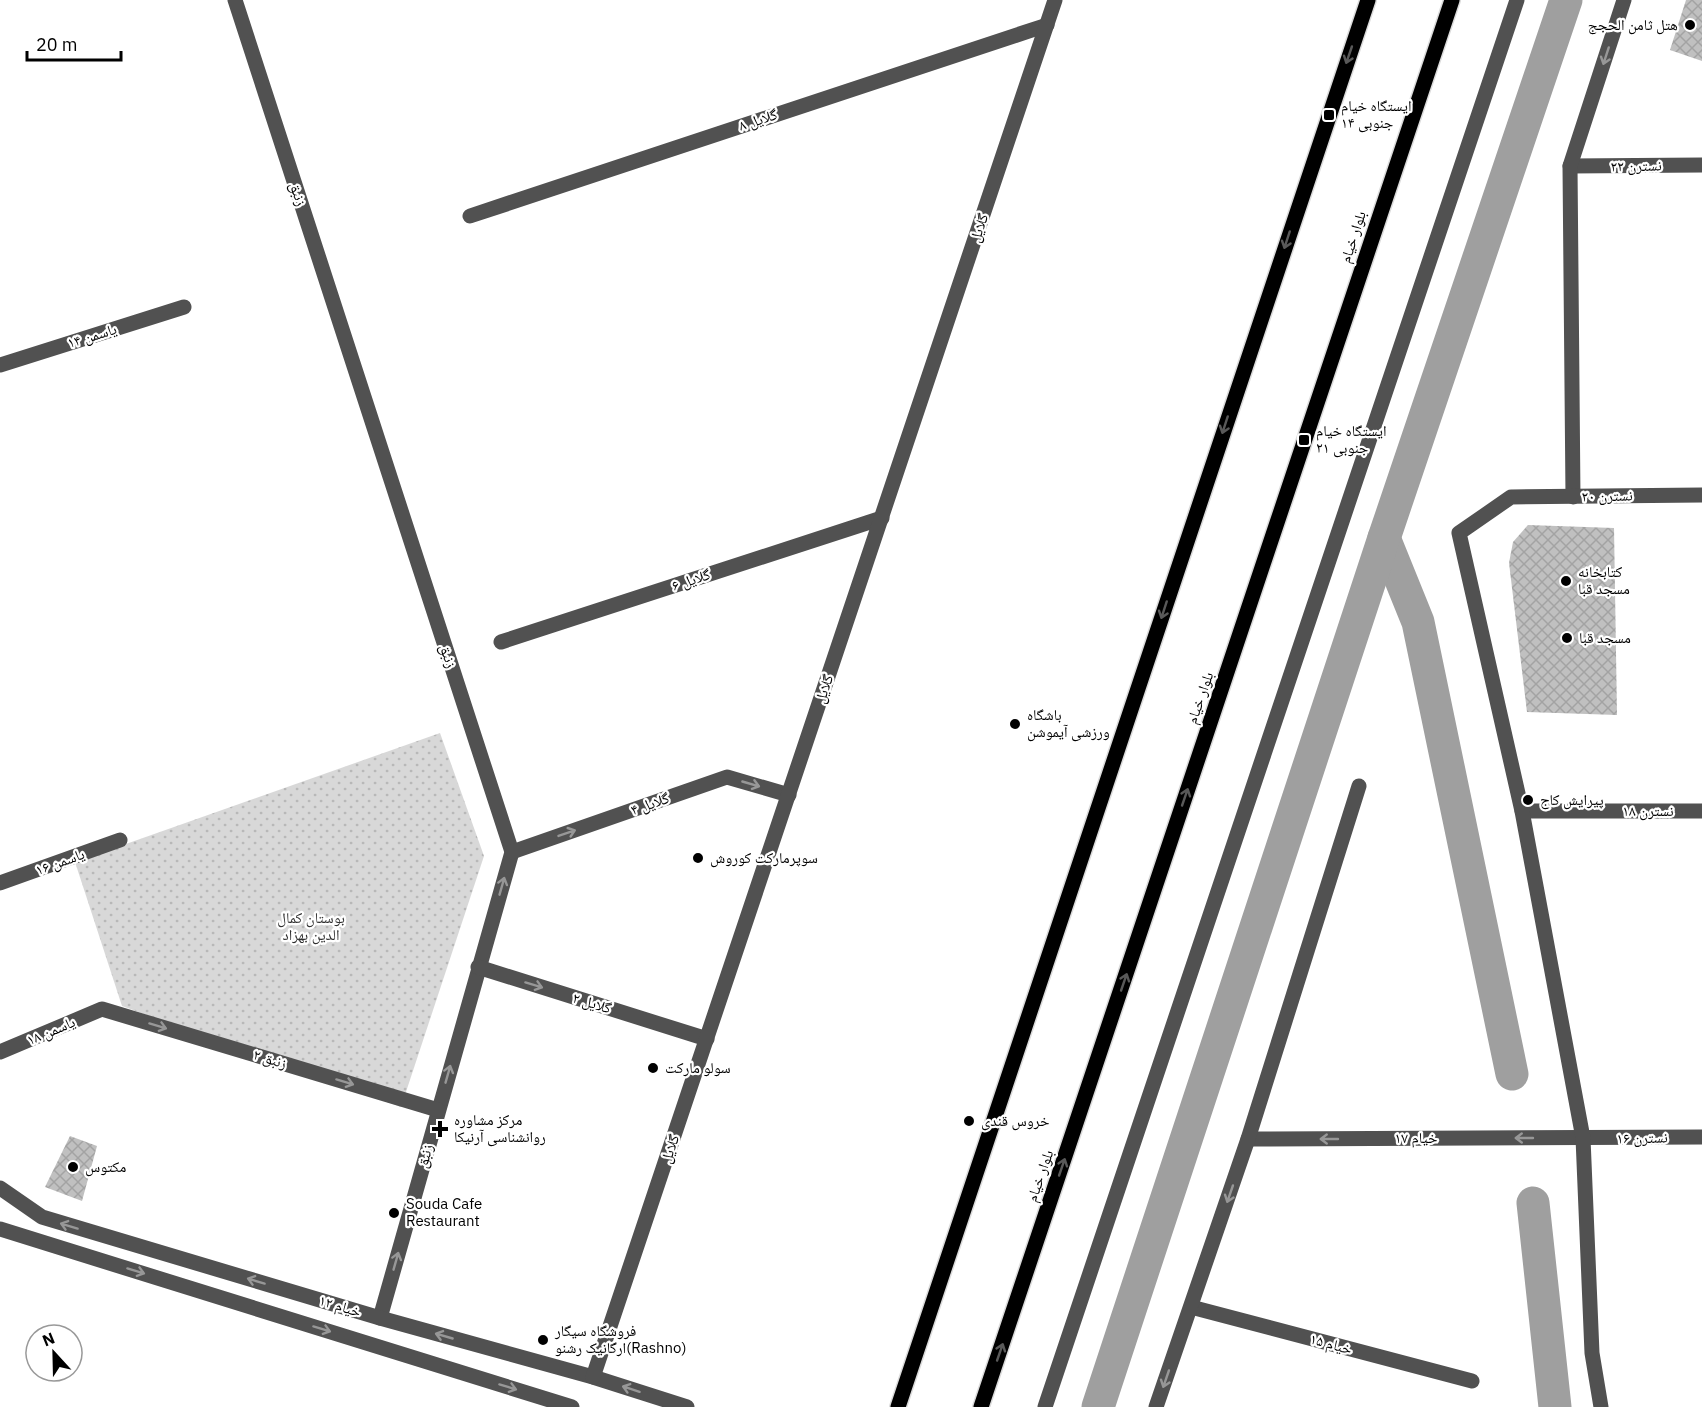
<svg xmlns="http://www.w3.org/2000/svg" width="1702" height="1407" font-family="'IBM Plex Sans','Noto Naskh Arabic',sans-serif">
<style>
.grass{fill:url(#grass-dots)}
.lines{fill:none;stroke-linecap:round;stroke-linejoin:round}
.canal{stroke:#9f9f9f;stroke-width:33}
.building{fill:url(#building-cross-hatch)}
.major-casing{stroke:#dbdbdb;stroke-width:18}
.minor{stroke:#515151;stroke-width:15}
.major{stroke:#000;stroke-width:15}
.oneway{stroke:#595959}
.oneway2{stroke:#979797}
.poi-dot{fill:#000;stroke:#fff;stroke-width:2}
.labels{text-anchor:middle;stroke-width:4.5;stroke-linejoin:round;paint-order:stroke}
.poi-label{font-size:15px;fill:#000;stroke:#fff;text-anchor:start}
.street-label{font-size:15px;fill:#000;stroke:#fff}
.park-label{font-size:15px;fill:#2f2f2f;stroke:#fff}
</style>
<defs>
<pattern id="grass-dots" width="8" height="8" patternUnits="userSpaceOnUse" patternTransform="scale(1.5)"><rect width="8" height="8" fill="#d8d8d8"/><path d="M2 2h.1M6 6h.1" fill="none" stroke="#b8b8b8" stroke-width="1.8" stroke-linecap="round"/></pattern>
<pattern id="building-cross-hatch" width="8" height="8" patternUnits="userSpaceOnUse" patternTransform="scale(1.5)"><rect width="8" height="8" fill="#c0c0c0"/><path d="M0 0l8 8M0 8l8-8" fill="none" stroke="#a3a3a3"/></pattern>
</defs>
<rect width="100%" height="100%" fill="#fff"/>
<path class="grass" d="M440 733 484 856 401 1107 122 1006 75 862Z"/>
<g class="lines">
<g class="canal">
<path d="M1384 538 1418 622 1512 1074"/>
<path d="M1533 1203 1555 1407"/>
<path d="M1098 1407 1384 538 1566 0"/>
</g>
</g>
<g class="building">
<path d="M1686 0H1702V61L1670 50Z"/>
<path d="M1528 525 1614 528 1617 715 1527 712 1509 563 1513 542Z"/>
<path d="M70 1136 97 1146 82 1201 45 1187Z"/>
</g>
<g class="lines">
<defs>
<g id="major">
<path d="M898 1407 1368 0"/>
<path d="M981 1407 1452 0"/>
</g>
</defs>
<use href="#major" class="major-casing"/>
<g class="minor">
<path d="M235 0 512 852 380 1318"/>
<path d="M1570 166 1702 165"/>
<path d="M470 216 1047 25"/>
<path d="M0 365 184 307"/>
<path d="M1573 497 1570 166 1624 0"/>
<path d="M501 642 882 518"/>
<path d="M1522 811H1702"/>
<path d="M512 852 727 777 789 795"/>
<path d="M0 883 120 840"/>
<path d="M478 967 707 1039"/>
<path d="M0 1052 102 1009 438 1110"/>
<path d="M1248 1139 1702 1137"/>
<path d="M0 1188 42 1217 380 1318 593 1377 687 1407"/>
<path d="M0 1229 572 1407"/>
<path d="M1191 1307 1472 1381"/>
<path d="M593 1377 1055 0"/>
<path d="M1045 1407 1517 0"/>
<path d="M1156 1407 1248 1139 1359 786"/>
<path d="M1601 1407 1592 1353 1583 1138 1522 811 1459 533 1511 497 1702 495"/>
</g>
<use href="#major" class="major"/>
</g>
<defs><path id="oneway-shaft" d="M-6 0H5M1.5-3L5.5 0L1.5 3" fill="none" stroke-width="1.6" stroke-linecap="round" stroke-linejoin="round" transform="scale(1.5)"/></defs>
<g class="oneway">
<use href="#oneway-shaft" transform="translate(1349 55) rotate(109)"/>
<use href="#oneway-shaft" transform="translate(1287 240) rotate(108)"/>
<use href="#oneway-shaft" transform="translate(1225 425) rotate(108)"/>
<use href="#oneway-shaft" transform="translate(1164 610) rotate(108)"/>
<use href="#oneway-shaft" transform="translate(1185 797) rotate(-71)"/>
<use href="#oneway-shaft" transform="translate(1124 982) rotate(-71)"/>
<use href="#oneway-shaft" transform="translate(1062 1167) rotate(-71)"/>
<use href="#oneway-shaft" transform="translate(1000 1352) rotate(-71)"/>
</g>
<g class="oneway2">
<use href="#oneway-shaft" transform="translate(1606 56) rotate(108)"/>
<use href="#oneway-shaft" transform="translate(751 784) rotate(16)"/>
<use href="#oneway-shaft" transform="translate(567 833) rotate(-19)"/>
<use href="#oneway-shaft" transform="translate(502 886) rotate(-74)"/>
<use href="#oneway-shaft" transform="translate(534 985) rotate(17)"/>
<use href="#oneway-shaft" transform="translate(158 1026) rotate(17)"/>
<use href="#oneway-shaft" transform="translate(448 1074) rotate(-74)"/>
<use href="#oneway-shaft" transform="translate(345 1082) rotate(17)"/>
<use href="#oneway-shaft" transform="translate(1524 1138) rotate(-180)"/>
<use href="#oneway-shaft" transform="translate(1329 1139) rotate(180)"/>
<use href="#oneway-shaft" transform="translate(1230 1194) rotate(109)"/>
<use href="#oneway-shaft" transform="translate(69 1226) rotate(-163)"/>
<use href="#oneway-shaft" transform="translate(396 1261) rotate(-74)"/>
<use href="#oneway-shaft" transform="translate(136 1271) rotate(17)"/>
<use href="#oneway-shaft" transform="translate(256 1281) rotate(-163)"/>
<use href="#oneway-shaft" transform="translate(322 1329) rotate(17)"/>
<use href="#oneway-shaft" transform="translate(444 1336) rotate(-164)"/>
<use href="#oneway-shaft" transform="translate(1166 1379) rotate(109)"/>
<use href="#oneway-shaft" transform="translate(508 1387) rotate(17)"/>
<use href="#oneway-shaft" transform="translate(631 1389) rotate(-162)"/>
</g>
<g class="poi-dot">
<circle cx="1690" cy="25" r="6"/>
<rect x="1323" y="109" width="12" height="12" rx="3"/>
<rect x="1298" y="434" width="12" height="12" rx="3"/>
<circle cx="1566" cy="581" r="6"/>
<circle cx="1567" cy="638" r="6"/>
<circle cx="1015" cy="724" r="6"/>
<circle cx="1528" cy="800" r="6"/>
<circle cx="698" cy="858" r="6"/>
<circle cx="653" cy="1068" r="6"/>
<circle cx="969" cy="1121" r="6"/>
<path d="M437 1120h6v6h6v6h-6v6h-6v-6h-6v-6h6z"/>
<circle cx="73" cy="1167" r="6"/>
<circle cx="394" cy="1213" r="6"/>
<circle cx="543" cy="1340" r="6"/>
</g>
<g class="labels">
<g class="poi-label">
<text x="1678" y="30" text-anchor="end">هتل ثامن الحجج</text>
<text x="1341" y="111">ایستگاه خیام<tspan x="1341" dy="17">جنوبی ۱۴</tspan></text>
<text x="1316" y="436">ایستگاه خیام<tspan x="1316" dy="17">جنوبی ۲۱</tspan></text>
<text x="1578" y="577">کتابخانه<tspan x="1578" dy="17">مسجد قبا</tspan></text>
<text x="1579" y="643">مسجد قبا</text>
<text x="1027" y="720">باشگاه<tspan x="1027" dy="17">ورزشی آیموشن</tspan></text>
<text x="1540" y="805">پیرایش کاج</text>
<text x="710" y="863">سوپرمارکت کوروش</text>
<text x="665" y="1073">سولو مارکت</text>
<text x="454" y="1125">مرکز مشاوره<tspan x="454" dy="17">روانشناسی آرنیکا</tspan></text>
<text x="981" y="1126">خروس قندی</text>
<text x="85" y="1172">مکتوس</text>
<text x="406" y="1209">Souda Cafe<tspan x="406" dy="17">Restaurant</tspan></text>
<text x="555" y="1336">فروشگاه سیگار<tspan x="555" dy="17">ارگانیک رشنو(Rashno)</tspan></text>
</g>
<g class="street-label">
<text transform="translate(758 120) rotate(-18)" y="5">گلایل ۸</text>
<text transform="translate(1636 166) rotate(-1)" y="5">نسترن ۲۲</text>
<text transform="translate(298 194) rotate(72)" y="5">زنبق</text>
<text transform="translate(979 228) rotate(-71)" y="5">گلایل</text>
<text transform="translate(1353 237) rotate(-72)" y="5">بلوار خیام</text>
<text transform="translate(92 336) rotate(-17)" y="5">یاسمن ۱۴</text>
<text transform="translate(1607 496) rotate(-1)" y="5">نسترن ۲۰</text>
<text transform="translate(691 580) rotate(-18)" y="5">گلایل ۶</text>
<text transform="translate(448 656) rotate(72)" y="5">زنبق</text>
<text transform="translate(824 689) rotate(-71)" y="5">گلایل</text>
<text transform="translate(1200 698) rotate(-71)" y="5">بلوار خیام</text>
<text transform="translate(650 804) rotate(-19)" y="5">گلایل ۴</text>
<text x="1648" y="816">نسترن ۱۸</text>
<text transform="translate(60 862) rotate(-20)" y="5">یاسمن ۱۶</text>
<text transform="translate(592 1003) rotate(17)" y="5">گلایل ۲</text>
<text transform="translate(51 1031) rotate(-23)" y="5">یاسمن ۱۸</text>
<text transform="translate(270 1059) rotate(17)" y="5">زنبق ۲</text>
<text x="1416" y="1143">خیام ۱۷</text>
<text transform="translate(1642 1138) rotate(-1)" y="5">نسترن ۱۶</text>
<text transform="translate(670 1149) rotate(-71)" y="5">گلایل</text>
<text transform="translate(425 1156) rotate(-74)" y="5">زنبق</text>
<text transform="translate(1040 1176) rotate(-71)" y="5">بلوار خیام</text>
<text transform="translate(340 1306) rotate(17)" y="5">خیام ۱۲</text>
<text transform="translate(1331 1344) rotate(15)" y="5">خیام ۱۵</text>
</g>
<g class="park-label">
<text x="311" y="923">بوستان کمال<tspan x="311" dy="17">الدین بهزاد</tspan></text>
</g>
</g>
<g transform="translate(54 1353) rotate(338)"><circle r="28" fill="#ffffff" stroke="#999999" stroke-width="1.5"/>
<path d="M0-4.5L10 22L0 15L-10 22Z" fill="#000000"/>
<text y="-9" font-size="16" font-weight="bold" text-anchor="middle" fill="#000000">N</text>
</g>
<path d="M27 51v9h94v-9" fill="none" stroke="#000000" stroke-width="3"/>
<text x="36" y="51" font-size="18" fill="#000000" stroke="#ffffff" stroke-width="4.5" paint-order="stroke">20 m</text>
</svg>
